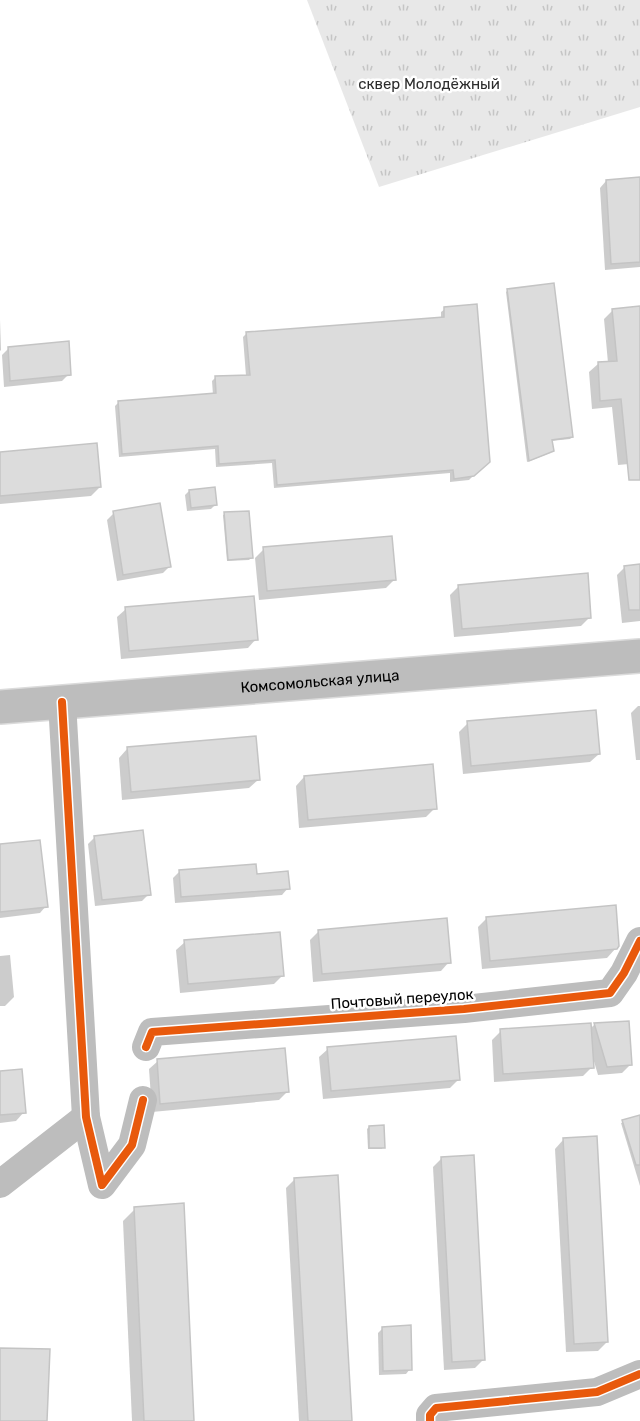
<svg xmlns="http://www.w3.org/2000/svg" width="640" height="1421" font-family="Rubik,sans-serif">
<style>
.grass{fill:url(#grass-tufts)}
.shadow{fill:#0003}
.building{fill:#dcdcdc;stroke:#c4c4c4;stroke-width:1.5}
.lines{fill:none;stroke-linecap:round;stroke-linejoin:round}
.major-casing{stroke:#dbdbdb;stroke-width:36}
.minor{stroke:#bdbdbd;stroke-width:28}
.major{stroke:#bdbdbd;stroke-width:33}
.cycleway-casing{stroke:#fff;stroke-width:11}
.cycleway{stroke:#e8590c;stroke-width:8}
.labels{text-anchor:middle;stroke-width:5;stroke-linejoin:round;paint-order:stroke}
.park-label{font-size:15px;fill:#2d2d2d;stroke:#fff}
.street-label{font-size:15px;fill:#000;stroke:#fff}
</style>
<defs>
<pattern id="grass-tufts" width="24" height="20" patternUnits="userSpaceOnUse" patternTransform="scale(1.5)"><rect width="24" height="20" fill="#e8e8e8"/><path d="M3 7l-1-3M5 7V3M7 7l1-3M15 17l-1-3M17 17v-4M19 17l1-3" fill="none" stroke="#c5c5c5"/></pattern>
</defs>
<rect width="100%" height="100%" fill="#fff"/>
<path class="grass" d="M307 0H640V107L379 187Z"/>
<g class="shadow">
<path d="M640 179V267L605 270 600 188 606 181Z"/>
<path d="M508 290 572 437 570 439 551 441 552 451 550 453 527 462 506 292Z"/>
<path d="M640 308V463L618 465 612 407 592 409 589 372 598 364 608 363 604 319 613 310Z"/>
<path d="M445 309 488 461 469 480 450 482V473L274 488 272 463 216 467 215 449 119 457 115 406 119 402 213 395 212 381 216 377 246 376 243 337 247 333 441 319V312Z"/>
<path d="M0 320 1 350 0 351Z"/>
<path d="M9 348 69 374 62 381 4 387 2 355Z"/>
<path d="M0 453 100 487 91 496 0 504Z"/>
<path d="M189 491 215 505 211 509 187 511 185 495Z"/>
<path d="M114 513 169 567 163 573 117 581 107 520Z"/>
<path d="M225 514 251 558 249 560 227 561 223 515Z"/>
<path d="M264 549 395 579 386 588 259 600 255 558Z"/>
<path d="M640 566V621L622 623 617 575 625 567Z"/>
<path d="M459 586 590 617 581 626 454 637 450 595Z"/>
<path d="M126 609 256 639 248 648 121 659 117 617Z"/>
<path d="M638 706H640V760H636L631 713Z"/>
<path d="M468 723 599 754 590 762 463 774 459 732Z"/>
<path d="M127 749 258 780 249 788 122 800 119 758Z"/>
<path d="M304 777 435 808 426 817 299 828 296 786Z"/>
<path d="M95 837 149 894 142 901 95 906 88 844Z"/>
<path d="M0 846 46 906 40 913 0 918Z"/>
<path d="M179 872 255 875 288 888 282 895 175 903 173 878Z"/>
<path d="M487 918 616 948 607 958 482 969 478 927Z"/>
<path d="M319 931 449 962 441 971 313 982 310 940Z"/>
<path d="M185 942 283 975 274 984 180 993 176 950Z"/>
<path d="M10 955 14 997 5 1006H0V956Z"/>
<path d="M628 1022 631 1064 622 1073 598 1075 593 1058 592 1067 583 1076 494 1082 492 1040 501 1031 590 1029 594 1025Z"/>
<path d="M328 1049 459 1079 450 1088 323 1099 319 1057Z"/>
<path d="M158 1061 288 1091 279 1100 152 1112 149 1069Z"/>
<path d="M0 1072 24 1112 16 1121 0 1123Z"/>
<path d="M640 1116V1186L621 1123Z"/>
<path d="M369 1127 383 1147 382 1149H368L367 1129Z"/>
<path d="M563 1140 607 1342 598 1351 566 1352 555 1149Z"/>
<path d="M442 1158 484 1359 475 1368 444 1370 433 1167Z"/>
<path d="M295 1179 351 1421H299L286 1188Z"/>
<path d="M135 1209 192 1421H132L123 1221Z"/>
<path d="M382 1329 410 1369 406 1374 379 1375 378 1333Z"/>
</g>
<g class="building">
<path d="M640 177V262L611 264 606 180Z"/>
<path d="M554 283 573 437 552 440 554 451 529 461 507 289Z"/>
<path d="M477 304 490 462 474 476 454 479 453 470 277 485 275 460 219 464 218 446 122 454 118 401 216 393 215 376 250 375 246 332 444 317V307Z"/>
<path d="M640 306V480H629L621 399 600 401 598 362 617 361 612 309Z"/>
<path d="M69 341 71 375 10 381 8 347Z"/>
<path d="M97 443 101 487 0 496V452Z"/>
<path d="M215 487 217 505 191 508 189 490Z"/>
<path d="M160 503 171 567 123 575 113 511Z"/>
<path d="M249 511 253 558 228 560 224 512Z"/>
<path d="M392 536 396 580 267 591 263 547Z"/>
<path d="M640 564V610H629L624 566Z"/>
<path d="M588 573 591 618 462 629 458 585Z"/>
<path d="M254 596 258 640 129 651 125 607Z"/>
<path d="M596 710 600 754 471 766 467 721Z"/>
<path d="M256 736 260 780 131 792 127 747Z"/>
<path d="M433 764 437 809 308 820 304 776Z"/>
<path d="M143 830 151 895 102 900 94 836Z"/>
<path d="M40 840 48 907 0 912V844Z"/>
<path d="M256 864 257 874 288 871 290 889 181 897 179 870Z"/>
<path d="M616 905 619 946 617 949 490 961 486 917Z"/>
<path d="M447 918 451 963 322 974 318 930Z"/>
<path d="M280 932 284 976 188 984 184 940Z"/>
<path d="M629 1021 632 1065 607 1067 594 1023Z"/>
<path d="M591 1023 594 1068 503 1074 500 1029Z"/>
<path d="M456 1036 460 1080 331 1091 327 1047Z"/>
<path d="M285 1048 289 1092 160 1104 157 1059Z"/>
<path d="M22 1069 26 1113 0 1115V1071Z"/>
<path d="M640 1115V1165H636L622 1120Z"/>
<path d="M384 1125 385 1148H369V1126Z"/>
<path d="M597 1136 608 1342 574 1344 563 1138Z"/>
<path d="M474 1155 485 1360 452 1362 441 1157Z"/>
<path d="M338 1175 352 1421H308L294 1178Z"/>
<path d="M184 1203 194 1421H144L134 1207Z"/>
<path d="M411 1325 412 1370 383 1371 382 1327Z"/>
<path d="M0 1348 50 1349 47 1421H0Z"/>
</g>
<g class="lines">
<defs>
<g id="major">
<path id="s1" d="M0 707 640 656"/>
</g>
</defs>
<use href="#major" class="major-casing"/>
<g class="minor">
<path d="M62 702 86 1117 102 1185 132 1145 143 1100"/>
<path d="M146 1047 152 1032 464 1009 610 993 624 973 640 941"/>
<path d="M0 1184 86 1117"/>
<path d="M430 1421V1415L436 1408 597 1392 640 1374"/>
</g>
<use href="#major" class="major"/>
<defs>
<g id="cycleway">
<path d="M62 702 86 1117 102 1185 132 1145 143 1100"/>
<path d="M146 1047 152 1032 464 1009 610 993 624 973 640 941"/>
<path d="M430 1421V1415L436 1408 597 1392 640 1374"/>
</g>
</defs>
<use href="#cycleway" class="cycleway-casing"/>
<use href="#cycleway" class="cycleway"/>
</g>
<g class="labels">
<g class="park-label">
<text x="429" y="89">сквер Молодёжный</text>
</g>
<g class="street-label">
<text dy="5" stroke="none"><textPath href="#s1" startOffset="321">Комсомольская улица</textPath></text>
<text transform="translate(402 999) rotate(-4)" y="5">Почтовый переулок</text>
</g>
</g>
</svg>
